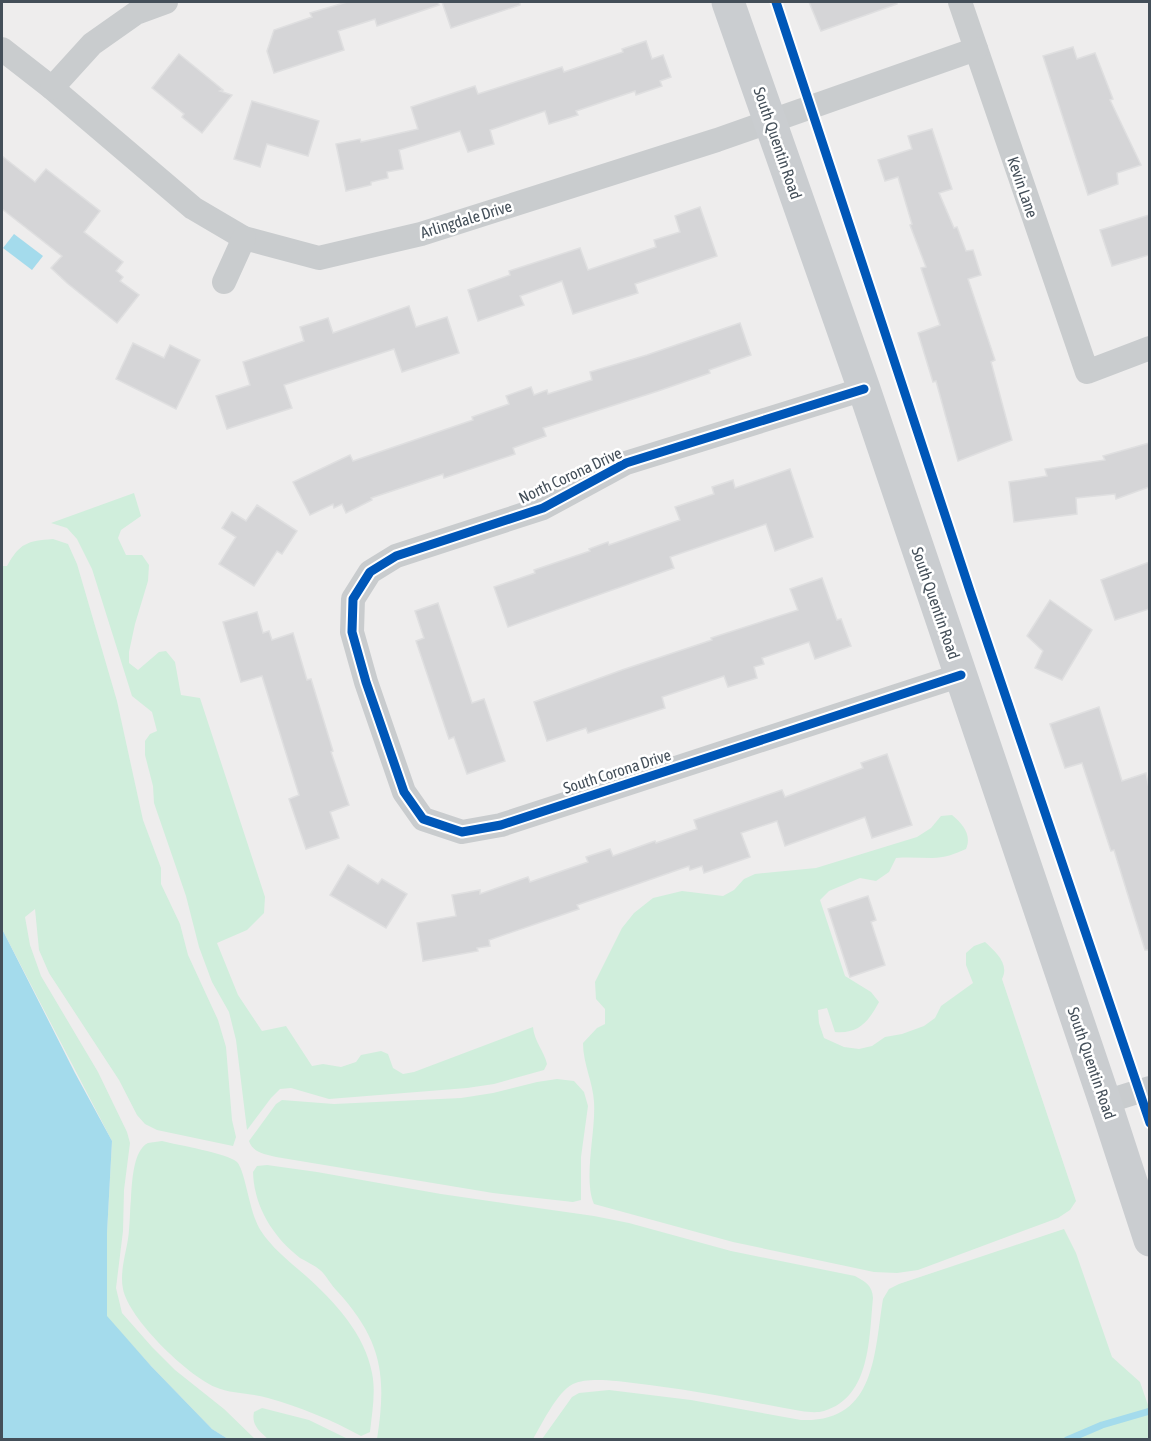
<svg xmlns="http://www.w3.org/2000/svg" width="1151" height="1441" font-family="'Asap Condensed',sans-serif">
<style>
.green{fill:#d0eedc}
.water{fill:#a4dbec}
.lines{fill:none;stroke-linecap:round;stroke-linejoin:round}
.stream{stroke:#a4dbec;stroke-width:7}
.building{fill:#d5d5d7;stroke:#dfdfe0;stroke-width:1.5}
.minor{stroke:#c9ccce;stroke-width:24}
.secondary{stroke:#cacdd0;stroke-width:33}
.cycleway-casing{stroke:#fff;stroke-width:13}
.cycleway{stroke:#0057b8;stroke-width:9}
.labels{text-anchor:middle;stroke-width:5;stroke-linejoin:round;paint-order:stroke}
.street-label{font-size:16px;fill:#444f59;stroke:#fff}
</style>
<rect width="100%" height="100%" fill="#eeeded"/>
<g class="green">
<path d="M134 493 141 516 121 530 118 538 126 555H142L149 565 148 581 135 624 129 652V663L138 670 159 652 166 651 175 662 181 695 200 698 265 897 264 913 247 930 217 943 238 995 262 1031 286 1026 312 1066 323 1064 341 1067 356 1062 361 1055 381 1051 388 1054 393 1068 403 1074 414 1072 533 1027C534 1041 544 1051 547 1064L544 1070 494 1084 467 1088 329 1099 291 1088 280 1089 271 1098 247 1130 236 1040 229 1012 212 982 199 947 186 896 154 803 153 786 145 755V741L150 734 157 731 152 712 132 696 92 569 77 539 67 528 51 523Z"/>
<path d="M53 539 68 544 77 564 117 701 143 820 161 868V884L180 924 188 955 218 1020 226 1047 232 1120 236 1137 233 1146 157 1130 145 1124 137 1115 119 1080 49 973 39 950 35 909 25 917 30 945 41 976 98 1072 127 1132 130 1143 124 1190 123 1231 116 1288 122 1313 152 1347 175 1370 224 1409 255 1439H228L212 1429 151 1366 106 1316 107 1233 112 1141 2 929V566H7C20 543 27 541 53 539Z"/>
<path d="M952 815C963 824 972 835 966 849 955 854 944 858 932 858 920 858 909 857 896 858L889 872 876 881 860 878 829 891 820 900 845 976 871 992 879 1002C868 1022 859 1034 835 1032L827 1008 818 1010 819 1023 824 1038 844 1047 859 1049 872 1046 885 1037 902 1034 924 1026 935 1018 941 1006 973 983 966 965V953L974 946 985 942C995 951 1010 964 1002 979L1076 1201 1070 1210 1058 1218 918 1270 897 1273 874 1272 733 1242 594 1204C583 1179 596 1131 594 1102 593 1082 583 1064 583 1043L597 1028 605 1024V1009L596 999 595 982 622 928 634 913 653 898 682 891 723 896 734 890 744 879 755 874 816 868 917 837 931 828 941 816Z"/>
<path d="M557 1079 574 1081 584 1092 588 1106 581 1157V1200L573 1202 493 1193 276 1157C265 1154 253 1153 249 1141L276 1104 282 1100 334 1104 461 1098 493 1093 537 1082Z"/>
<path d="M162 1141C177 1145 227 1153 237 1162 246 1172 249 1213 261 1231 272 1248 290 1262 306 1276 334 1301 365 1334 372 1373 376 1392 372 1412 370 1432L361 1436C332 1420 300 1407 268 1398 251 1393 231 1394 215 1387 186 1374 129 1319 123 1289 119 1270 128 1248 129 1230 130 1219 130 1208 131 1198 132 1183 133 1150 148 1143 152 1142 158 1142 162 1141Z"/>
<path d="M267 1165 317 1172 441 1194 594 1216 629 1223 731 1251 855 1276C866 1282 872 1285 873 1298 869 1337 871 1397 824 1411 817 1413 808 1412 801 1411 745 1401 689 1389 633 1383 617 1381 588 1377 573 1384 557 1392 542 1424 533 1439H377C387 1376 382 1340 337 1291 331 1285 326 1275 320 1270 314 1265 307 1262 300 1258 273 1237 254 1207 253 1172L257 1166Z"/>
<path d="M1064 1229 1076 1253 1112 1357 1140 1382 1149 1408V1439H542L572 1397 579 1393 609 1390 691 1400 801 1420C876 1423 874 1354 883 1299L889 1289 899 1284Z"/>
<path d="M262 1408 309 1420 348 1439H268C260 1432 251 1425 254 1412Z"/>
</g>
<g class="water">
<path d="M14 234 43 256 32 270 3 248Z"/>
<path d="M2 929 75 1073 112 1141 107 1233V1316L151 1366 212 1429 228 1439H2Z"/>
</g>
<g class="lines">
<path class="stream" d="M1067 1440 1102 1425 1150 1411"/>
</g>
<g class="building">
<path d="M347 2H438L439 5 377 26 375 19 338 31 344 50 274 73 267 51 274 30 312 17 310 13Z"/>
<path d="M442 2H520V5L451 28Z"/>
<path d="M809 2H897V4L821 31Z"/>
<path d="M646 41 652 59 663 55 671 77 660 81 662 86 636 95 635 91 576 111 578 115 549 124 545 111 490 130 494 144 468 152 460 131 399 150 403 169 387 172 388 178 371 182V185L346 191 336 144 360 139 361 142 418 129 411 107 475 86 478 94 562 67 564 72 623 52 622 49Z"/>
<path d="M1073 47 1077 59 1095 53 1113 99 1110 100 1141 165 1117 173 1118 184 1088 195 1043 56Z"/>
<path d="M179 54 223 90 220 91 232 95 202 133 182 117 184 114 152 88Z"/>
<path d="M252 101 319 121 308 156 267 144 260 167 234 159Z"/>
<path d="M932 129 952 189 939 193 954 228 957 227 966 251 973 250 981 275 968 279 995 360 991 362 1012 440 958 461 936 381 933 382 918 333 940 325 921 268 926 267 910 225 912 224 898 177 885 181 878 160 912 149 908 136Z"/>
<path d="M2 156 35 182 46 169 100 211 84 232 123 262 116 271 123 277 120 281 139 295 117 323 67 283 51 268 62 256 2 209Z"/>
<path d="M700 207 717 256 635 284 638 293 573 314 562 281 520 296 524 305 478 321 468 290 510 275 509 271 580 248 588 270 656 247 654 240 680 232 675 216Z"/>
<path d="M1149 215V255L1112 266 1100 230Z"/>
<path d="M409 306 416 327 447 317 459 353 402 372 394 349 284 385 292 408 227 429 216 396 250 385 243 362 304 341 300 327 328 318 333 333Z"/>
<path d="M740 323 751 355 709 370 710 373 658 391 543 428 546 436 513 448 515 454 444 478 443 474 371 498 372 500 346 513 342 504 334 508 333 504 310 515 293 482 350 455 353 461 473 420 472 417 509 404 506 396 531 387 534 395 547 390 548 394 592 380 590 372 647 355Z"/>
<path d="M133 343 164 358 170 345 200 360 176 409 116 379Z"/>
<path d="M1149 443V487L1116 499 1115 494 1076 498 1077 514 1014 522 1009 482 1047 476 1045 469 1105 460 1103 456Z"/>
<path d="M790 469 813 537 775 551 766 524 670 557 674 568 508 627 494 587 535 573 534 570 590 551 589 549 608 542 609 545 680 520 675 507 714 494 712 487 733 480 735 488Z"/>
<path d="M257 505 297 531 282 554 277 551 254 586 219 564 236 537 222 528 232 512 246 521Z"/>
<path d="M1149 562V609L1115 620 1101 580Z"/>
<path d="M822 578 837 620 841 619 851 646 815 659 809 642 762 658 764 664 754 667 757 678 728 687 724 676 662 697 665 708 588 733 586 728 547 741 534 702 622 670 712 640 711 638 798 610 790 589Z"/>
<path d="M1050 600 1092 630 1062 680 1035 668 1043 651 1027 636Z"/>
<path d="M438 603 472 703 484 699 505 761 467 774 454 737 449 739 416 641 424 638 415 611Z"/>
<path d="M257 612 263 633 269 631 272 640 293 633 307 680 311 679 333 751 331 752 349 805 330 812 339 838 306 849 289 799 299 795 262 676 241 682 223 622Z"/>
<path d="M1099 707 1122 781 1146 773 1149 788V950H1145L1114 850 1111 851 1082 763 1065 768 1050 724Z"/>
<path d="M887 754 912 825 872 838 865 817 785 846 777 821 741 833 750 857 704 873 702 866 690 870 689 866 577 905 579 909 489 940 490 946 477 948 478 951 423 961 417 923 456 916 452 895 480 890V894L528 877 530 882 588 862 586 857 610 849 613 856 655 841 656 843 697 829 694 820 782 790 785 797 863 768 861 763Z"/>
<path d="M348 865 378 884 382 879 407 894 386 928 330 895Z"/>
<path d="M868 896 876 920 871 922 885 965 850 977 828 909Z"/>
</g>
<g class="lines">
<g class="minor">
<path d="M960 2 1087 372 1150 348"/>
<path d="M2 49 52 88 193 208 244 238 319 258 421 234 717 140 976 49"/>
<path d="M52 88 92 44 136 13 166 2"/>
<path d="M224 282 244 238"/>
<path d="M864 389 626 463 543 508 396 556 370 572 353 599 352 632 366 682 404 792 423 819 462 832 501 825 961 675"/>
<path d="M1105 1102 1150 1088"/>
</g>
<path class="secondary" d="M728 2 864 389 1105 1102 1150 1240"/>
<defs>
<g id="cycleway">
<path d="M776 2 971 594 1150 1123"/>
<path d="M864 389 626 463 543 508 396 556 370 572 353 599 352 632 366 682 404 792 423 819 462 832 501 825 961 675"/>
</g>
</defs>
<use href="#cycleway" class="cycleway-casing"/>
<use href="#cycleway" class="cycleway"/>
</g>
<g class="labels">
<g class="street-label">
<text transform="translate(778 143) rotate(71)" y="6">South Quentin Road</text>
<text transform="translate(1023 187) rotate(71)" y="6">Kevin Lane</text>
<text transform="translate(466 219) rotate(-17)" y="6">Arlingdale Drive</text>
<text transform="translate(570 475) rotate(-25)" y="6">North Corona Drive</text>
<text transform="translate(936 603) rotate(71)" y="6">South Quentin Road</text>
<text transform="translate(617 771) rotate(-18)" y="6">South Corona Drive</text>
<text transform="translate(1092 1063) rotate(71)" y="6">South Quentin Road</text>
</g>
</g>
<rect width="1151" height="1441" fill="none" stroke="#444f59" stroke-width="6"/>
</svg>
